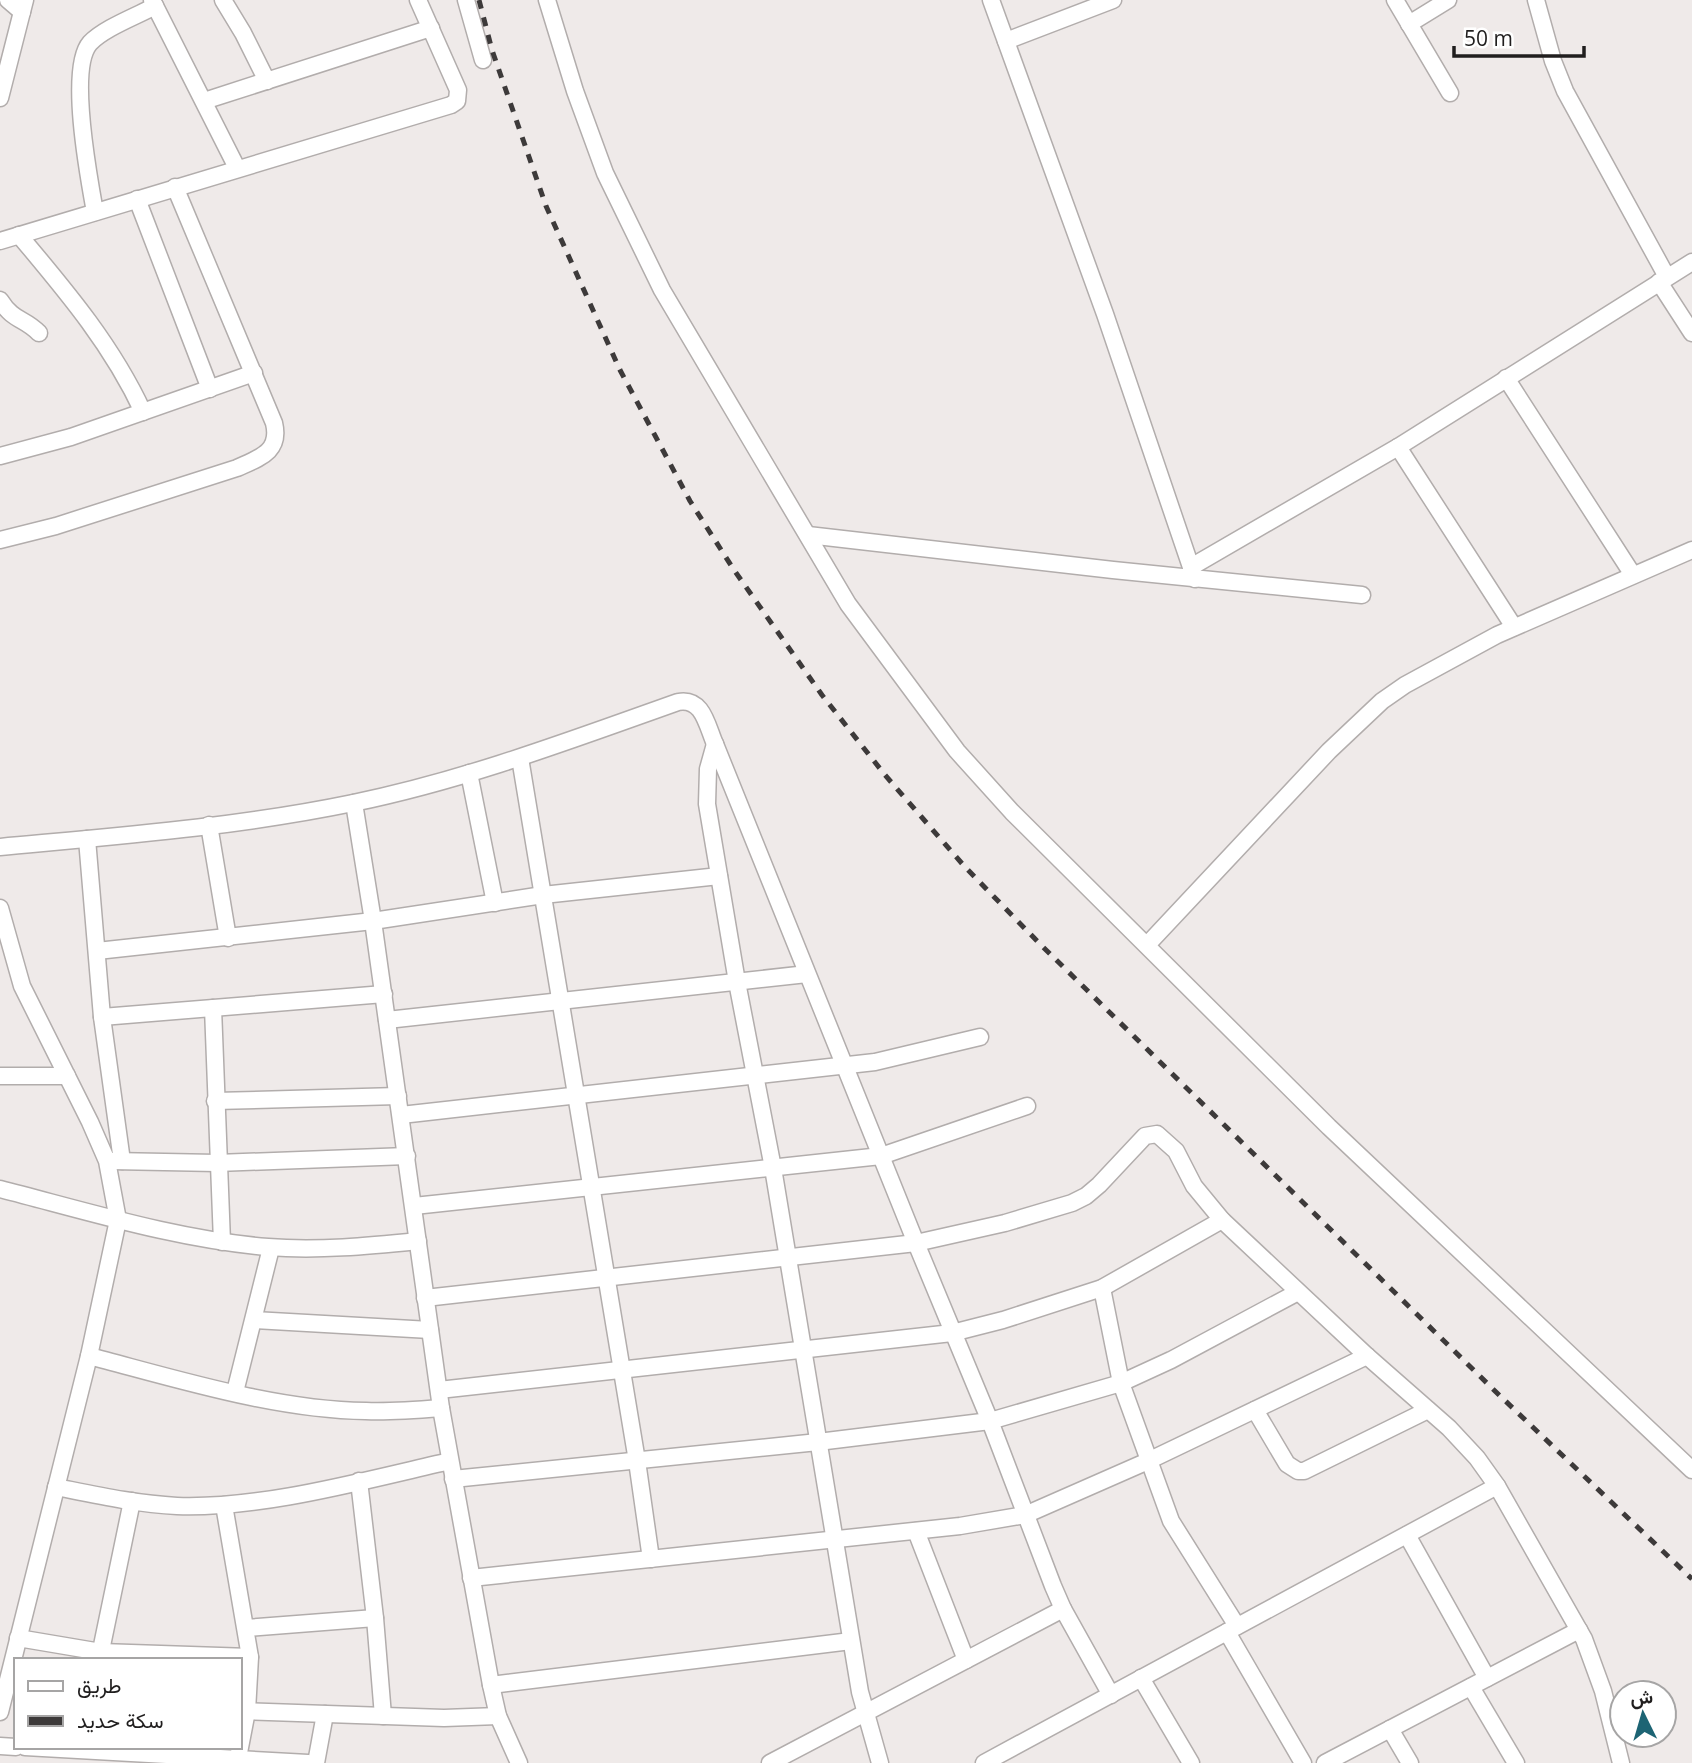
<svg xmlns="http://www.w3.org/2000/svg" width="1692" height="1763" font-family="'Open Sans',Vazirmatn,sans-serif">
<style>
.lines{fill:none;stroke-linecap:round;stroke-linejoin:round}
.minor-casing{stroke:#b2adac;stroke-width:19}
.minor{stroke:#fff;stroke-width:16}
.rail{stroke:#3d3a3a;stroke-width:5;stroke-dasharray:9 9;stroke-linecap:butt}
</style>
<rect width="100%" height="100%" fill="#efeae9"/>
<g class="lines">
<defs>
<g id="minor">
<path d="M8 0 22 12"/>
<path d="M152 0 237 168"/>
<path d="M223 0 243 33 267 81"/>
<path d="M466 0 483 60"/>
<path d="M547 0 575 91 605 173 662 290 848 604 957 751 1012 812 1329 1127 1692 1470"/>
<path d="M991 0 1105 314 1195 579"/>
<path d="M1395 0 1450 93"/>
<path d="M1536 0 1553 61 1565 91 1667 277"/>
<path d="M1409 24 1448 0"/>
<path d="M1006 41 1113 0"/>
<path d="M0 98 25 0"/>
<path d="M204 101 431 28"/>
<path d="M137 199 210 389"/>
<path d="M95 212C89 179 68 68 90 43 104 28 137 16 155 6"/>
<path d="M19 235C66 291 112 345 143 412"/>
<path d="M0 241 451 105 457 101 458 90 418 0"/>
<path d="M1659 282 1692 333"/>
<path d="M0 300C14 322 23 317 39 333"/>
<path d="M1506 378 1633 575"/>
<path d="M1398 447 1514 627"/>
<path d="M0 456 71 437 254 373"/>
<path d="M808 535 1113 570 1362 595"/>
<path d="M0 540 56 526 237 468C259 458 281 452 274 423L175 187"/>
<path d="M1191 567 1398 447 1692 262"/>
<path d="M715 744 708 769 707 804 737 982 773 1168 860 1692 880 1763"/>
<path d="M520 758 637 1461 651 1559"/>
<path d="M469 773 495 903"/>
<path d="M354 803 373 921 441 1408 491 1685 498 1716 519 1763"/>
<path d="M209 825 228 938"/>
<path d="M87 839 102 1017 122 1161"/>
<path d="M0 847C118 836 237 827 353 803 465 780 571 740 678 702 703 697 707 726 715 744L916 1243 990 1421 1053 1586 1063 1609 1111 1695"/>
<path d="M0 908 22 986 90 1122 107 1161 118 1220 89 1356 0 1712"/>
<path d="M1147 945 1329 751 1382 701 1405 685 1497 635 1692 550"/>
<path d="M97 951 373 921 543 895 719 876"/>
<path d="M213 1008 222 1242"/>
<path d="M102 1017 384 994"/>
<path d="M387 1020 807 974"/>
<path d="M0 1076H67"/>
<path d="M215 1101 398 1096"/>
<path d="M401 1115 875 1062 980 1037"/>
<path d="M112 1161 217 1163 407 1156"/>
<path d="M0 1189C86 1211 179 1240 268 1247 317 1251 369 1246 418 1241"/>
<path d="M414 1206 881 1156 1027 1106"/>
<path d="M1102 1288 1121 1383 1171 1521 1237 1626"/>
<path d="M425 1298 916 1243 1005 1223 1072 1203 1086 1196 1099 1185 1145 1136 1157 1134 1176 1151 1194 1186 1222 1220 1367 1356 1449 1428 1477 1458 1497 1486 1584 1639 1603 1691 1621 1763"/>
<path d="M254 1320 430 1330"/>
<path d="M89 1356C177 1379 276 1410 366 1411 391 1412 416 1410 441 1408"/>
<path d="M439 1390 952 1333 1003 1320 1102 1288 1222 1220"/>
<path d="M235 1392 271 1248"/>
<path d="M1255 1410 1287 1464 1298 1471H1304L1428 1410"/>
<path d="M453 1479 818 1442 990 1421 1121 1383 1171 1360 1298 1292"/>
<path d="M359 1481 375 1618 383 1716"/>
<path d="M56 1487C96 1495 136 1504 177 1506 263 1509 365 1480 450 1461"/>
<path d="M224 1505 250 1657 247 1711 237 1763"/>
<path d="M916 1531 966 1660"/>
<path d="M1407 1535 1487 1678"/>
<path d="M471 1578 960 1526 1025 1515 1148 1461 1367 1356"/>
<path d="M246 1628 375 1618"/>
<path d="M1227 1632 1303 1763"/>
<path d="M18 1638 101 1652 250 1657"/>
<path d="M99 1660 132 1501"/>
<path d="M1141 1678 1191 1763"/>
<path d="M491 1685 851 1641"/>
<path d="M1471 1687 1516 1763"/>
<path d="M240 1711 444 1718 498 1716"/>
<path d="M1390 1729 1410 1763"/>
<path d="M0 1746 16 1747"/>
<path d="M25 1747 308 1763"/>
<path d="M316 1763 325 1714"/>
<path d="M770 1763 1063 1609"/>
<path d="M984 1763 1497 1486"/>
<path d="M1325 1763 1579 1630"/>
</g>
</defs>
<use href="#minor" class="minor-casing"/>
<use href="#minor" class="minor"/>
<path class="rail" d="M479 0 492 50 546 206 620 370 690 501 734 570 822 695 885 775 965 867 1040 944 1496 1392 1692 1579"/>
</g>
<rect x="14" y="1658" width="228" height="91" fill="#ffffff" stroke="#a6a5a5" stroke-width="2"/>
<rect x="28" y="1681" width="35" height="10" fill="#ffffff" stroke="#a6a5a5" stroke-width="2"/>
<text x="77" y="1693" font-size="21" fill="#201e1e">طريق</text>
<rect x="28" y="1716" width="35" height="10" fill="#3d3a3a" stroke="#a6a5a5" stroke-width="2"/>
<text x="77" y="1728" font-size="21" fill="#201e1e">سكة حديد</text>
<g transform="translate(1643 1714) rotate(355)"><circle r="33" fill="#ffffff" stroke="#a6a5a5" stroke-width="2"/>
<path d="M0-5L12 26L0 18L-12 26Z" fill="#1d6474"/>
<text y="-10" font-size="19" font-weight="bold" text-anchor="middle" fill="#201e1e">ش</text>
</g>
<path d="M1454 46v10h130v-10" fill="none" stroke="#201e1e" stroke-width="3.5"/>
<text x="1464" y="46" font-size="21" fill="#201e1e" stroke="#ffffff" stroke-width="5" paint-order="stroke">50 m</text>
</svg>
